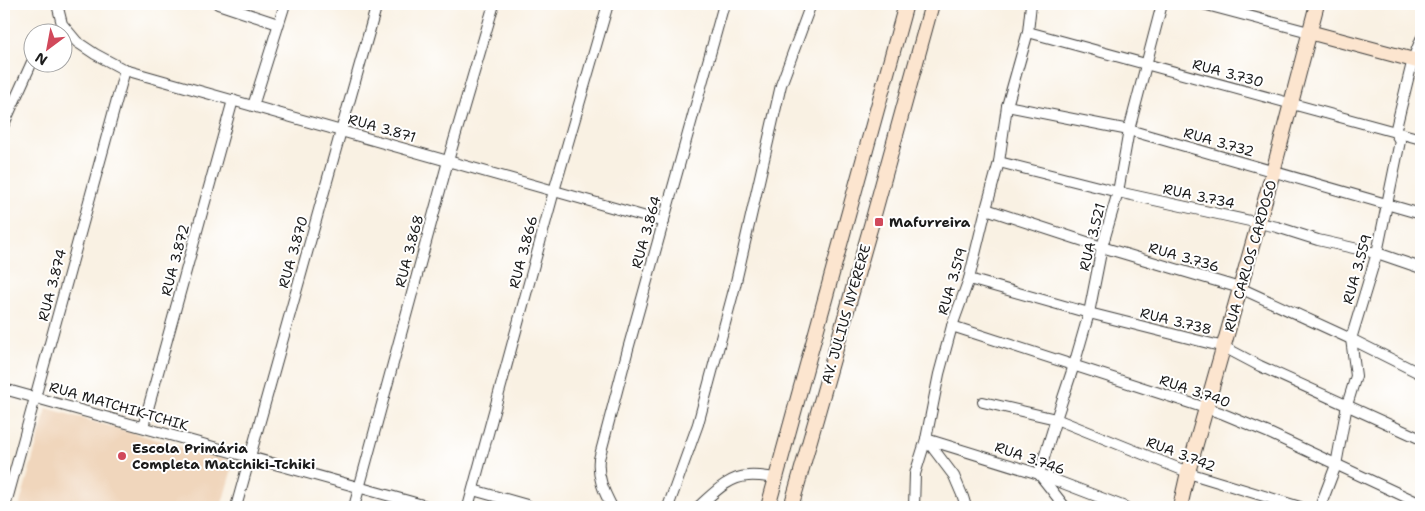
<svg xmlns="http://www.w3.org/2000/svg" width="1425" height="511" font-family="'Shantell Sans',sans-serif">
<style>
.built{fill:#f0d6bc}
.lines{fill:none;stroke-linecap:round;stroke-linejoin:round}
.street-casing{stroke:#3d3c3a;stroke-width:12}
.secondary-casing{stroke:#3d3c3a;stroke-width:16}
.street{stroke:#fff;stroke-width:10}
.secondary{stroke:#fce5cf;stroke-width:14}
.poi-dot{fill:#d1495b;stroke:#fff;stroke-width:2}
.labels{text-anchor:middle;stroke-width:4;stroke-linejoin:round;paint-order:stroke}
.street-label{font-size:14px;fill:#1c1c1c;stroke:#fff}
.poi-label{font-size:14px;font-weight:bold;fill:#1c1c1c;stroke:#fff;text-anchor:start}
</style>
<rect width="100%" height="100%" fill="#fff"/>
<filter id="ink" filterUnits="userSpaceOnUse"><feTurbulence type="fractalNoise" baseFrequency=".02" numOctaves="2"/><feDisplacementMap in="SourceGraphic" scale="10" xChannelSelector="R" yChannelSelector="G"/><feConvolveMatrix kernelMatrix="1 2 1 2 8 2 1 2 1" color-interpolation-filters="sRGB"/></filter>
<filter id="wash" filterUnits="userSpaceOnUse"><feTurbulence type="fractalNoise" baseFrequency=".0096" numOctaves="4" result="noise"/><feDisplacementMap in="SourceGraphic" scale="20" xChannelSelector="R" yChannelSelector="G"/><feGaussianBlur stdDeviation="1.12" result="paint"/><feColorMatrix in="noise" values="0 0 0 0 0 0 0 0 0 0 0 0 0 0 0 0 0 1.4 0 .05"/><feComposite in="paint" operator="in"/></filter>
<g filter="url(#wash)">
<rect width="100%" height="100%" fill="#f9f1e3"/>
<path class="built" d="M47 408 234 462 221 507H19Z"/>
</g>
<g filter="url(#ink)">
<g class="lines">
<defs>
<g id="street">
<path d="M57 4 62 24 77 42 95 54 125 70 664 222"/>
<path d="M218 4 278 24"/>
<path d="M1203 4 1309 32"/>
<path d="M1028 32 1421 139"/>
<path d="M253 106 285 4"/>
<path d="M1007 106 1129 130 1421 214"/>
<path d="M4 124 32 62"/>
<path d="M999 162 1118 192 1277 227 1318 240 1380 254 1421 268"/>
<path d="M986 209 1105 248 1240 288 1351 339 1421 374"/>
<path d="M969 279 1089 313 1224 347 1260 366 1421 439"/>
<path d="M952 326 1221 413 1269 433 1421 504"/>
<path d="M4 389 430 507"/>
<path d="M983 402 1056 419 1195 475 1300 507"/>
<path d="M143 427 233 100"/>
<path d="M926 439 1039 474 1125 507"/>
<path d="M926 439 954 476 963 497 966 507"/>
<path d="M473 490 527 505"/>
<path d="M5 507 125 70"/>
<path d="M236 507 341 131 377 4"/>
<path d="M354 507 448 161 494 4"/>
<path d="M468 507 554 191 608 4"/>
<path d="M612 507C604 492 597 477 599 459L628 349 724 4"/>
<path d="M668 507 698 424 735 286 781 85 811 4"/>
<path d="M698 507C712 495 727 477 748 476 757 475 767 477 776 478"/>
<path d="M914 507 915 474 926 439 939 374 952 326 969 279 986 209 999 162 1007 106 1028 32 1031 4"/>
<path d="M1065 507 1039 474 1056 419 1074 365 1089 313 1102 247 1118 192 1129 130 1162 4"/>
<path d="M1320 507 1336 465 1347 405 1356 376 1351 339 1377 253 1400 141 1395 132 1413 59 1421 39"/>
</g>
<g id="secondary">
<path d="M1309 32 1421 62"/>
<path d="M768 507 906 4"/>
<path d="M791 507 872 222 932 4"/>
<path d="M1180 507 1188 472 1273 172 1317 4"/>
</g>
</defs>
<use href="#street" class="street-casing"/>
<use href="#secondary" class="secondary-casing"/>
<use href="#street" class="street"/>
<use href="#secondary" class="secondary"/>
</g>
</g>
<g class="poi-dot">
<rect x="874" y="217" width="10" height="10" rx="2.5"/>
<circle cx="122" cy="456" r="5"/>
</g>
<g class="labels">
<g class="street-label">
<text transform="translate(1228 73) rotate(15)" y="5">RUA 3.730</text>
<text transform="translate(382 128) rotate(16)" y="5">RUA 3.871</text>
<text transform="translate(1219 142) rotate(16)" y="5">RUA 3.732</text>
<text transform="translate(1199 196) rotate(12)" y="5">RUA 3.734</text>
<text transform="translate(646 232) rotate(-74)" y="5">RUA 3.864</text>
<text transform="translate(1092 237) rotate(-76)" y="5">RUA 3.521</text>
<text transform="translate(409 251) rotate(-75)" y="5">RUA 3.868</text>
<text transform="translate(293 252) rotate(-74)" y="5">RUA 3.870</text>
<text transform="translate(523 252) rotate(-75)" y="5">RUA 3.866</text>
<text transform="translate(1250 256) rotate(-74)" y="5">RUA CARLOS CARDOSO</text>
<text transform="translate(1184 257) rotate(16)" y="5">RUA 3.736</text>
<text transform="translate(175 260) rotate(-75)" y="5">RUA 3.872</text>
<text transform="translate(1357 269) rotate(-74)" y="5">RUA 3.559</text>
<text transform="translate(952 281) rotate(-73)" y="5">RUA 3.519</text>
<text transform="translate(52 285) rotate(-75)" y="5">RUA 3.874</text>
<text transform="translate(846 314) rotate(-74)" y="5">AV. JULIUS NYERERE</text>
<text transform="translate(1176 321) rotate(14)" y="5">RUA 3.738</text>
<text transform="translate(1195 391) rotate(19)" y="5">RUA 3.740</text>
<text transform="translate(119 406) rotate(16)" y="5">RUA MATCHIK-TCHIK</text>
<text transform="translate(1181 454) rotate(21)" y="5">RUA 3.742</text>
<text transform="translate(1030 458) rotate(19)" y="5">RUA 3.746</text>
</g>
<g class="poi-label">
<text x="889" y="227">Mafurreira</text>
<text x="132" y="453">Escola Primária<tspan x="132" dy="16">Completa Matchiki-Tchiki</tspan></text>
</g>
</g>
<rect width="1425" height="511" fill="none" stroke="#fff" stroke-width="20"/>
<g transform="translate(48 48) rotate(212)"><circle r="24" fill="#ffffff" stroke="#a4a4a4"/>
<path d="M0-4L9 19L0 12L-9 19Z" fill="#d1495b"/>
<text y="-8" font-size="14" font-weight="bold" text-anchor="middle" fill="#1c1c1c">N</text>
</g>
</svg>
